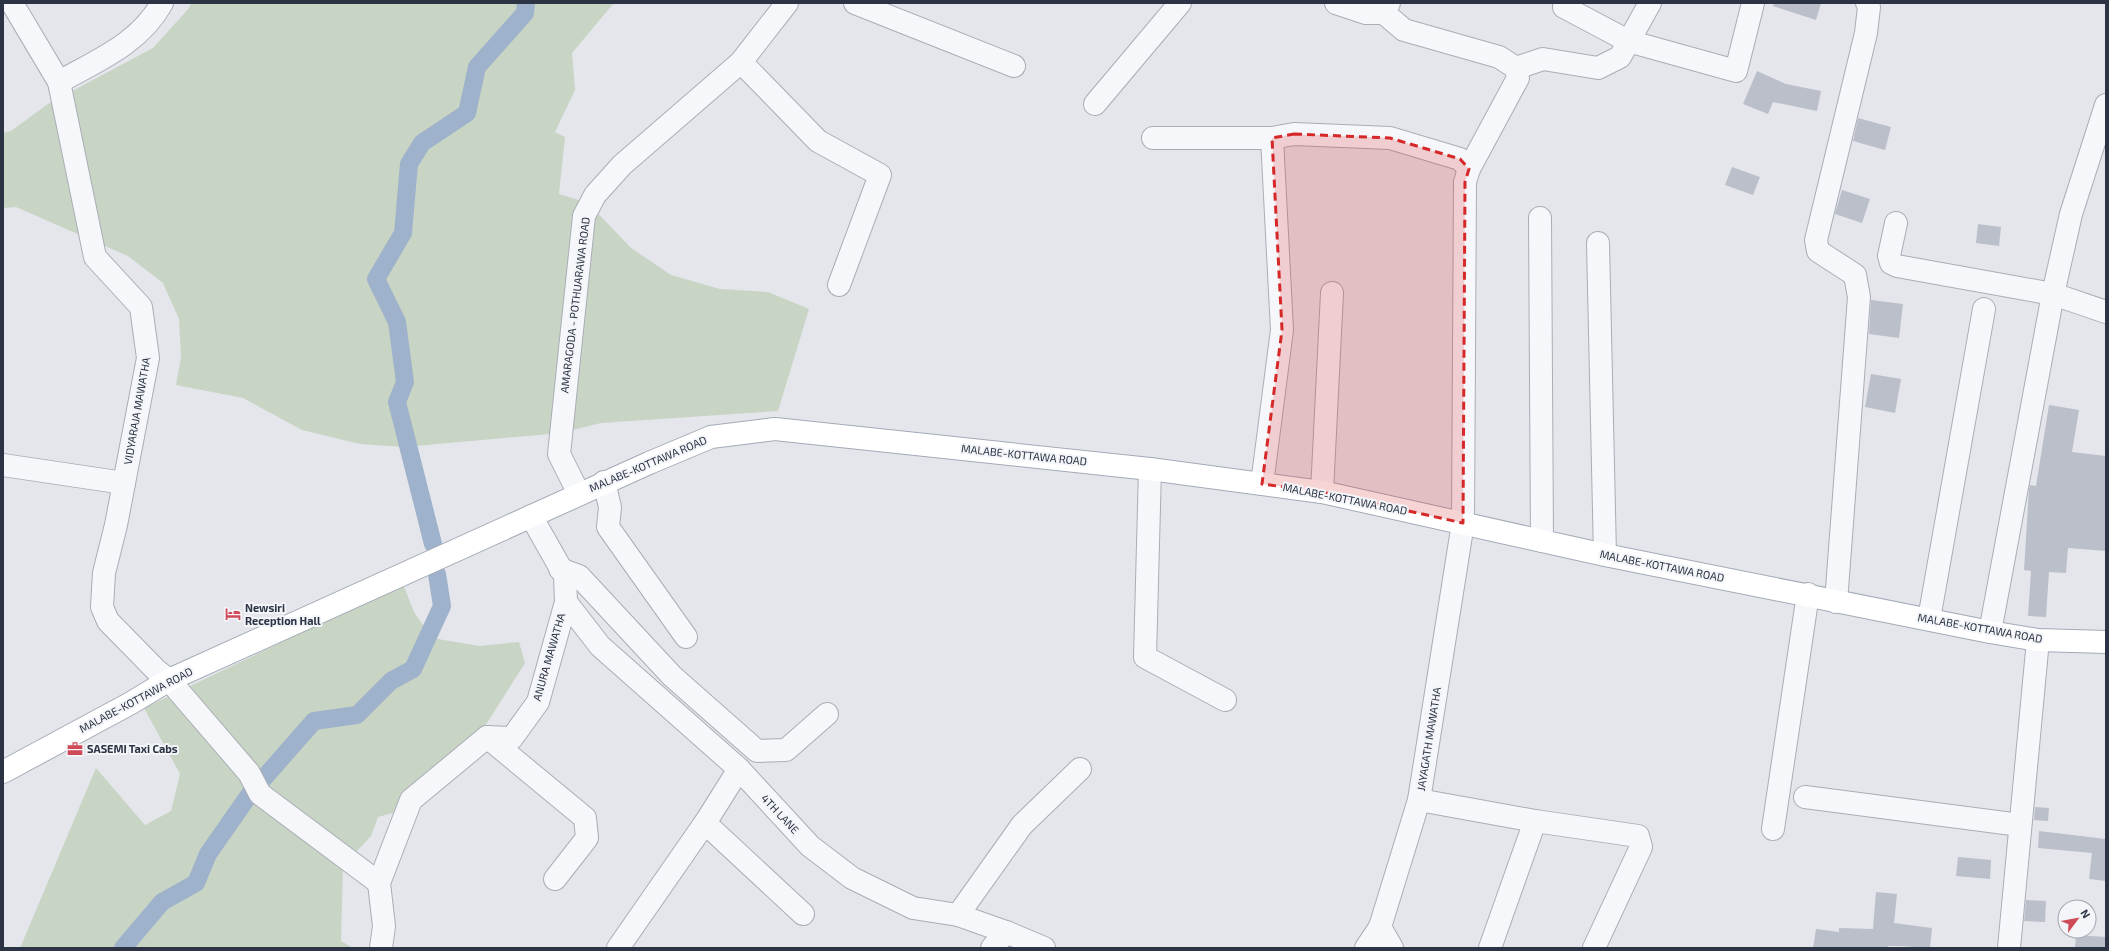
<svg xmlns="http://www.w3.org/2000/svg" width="2109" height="951" font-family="'Exo 2',sans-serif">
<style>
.green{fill:#c8d5c5}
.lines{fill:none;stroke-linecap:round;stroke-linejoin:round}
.canal{stroke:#9fb2cb;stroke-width:18}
.building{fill:#bbbfc9}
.minor-casing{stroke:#a9adb6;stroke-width:24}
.major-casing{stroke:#a3aab7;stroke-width:24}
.minor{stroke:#f6f7fa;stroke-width:22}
.major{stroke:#fff;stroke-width:22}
.marked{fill:#d62828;fill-opacity:0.2;stroke:#d62828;stroke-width:3;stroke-dasharray:8 5;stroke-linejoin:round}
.labels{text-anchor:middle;stroke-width:4;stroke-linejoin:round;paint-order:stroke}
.street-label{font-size:11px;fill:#2b3344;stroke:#f3f5f9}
.poi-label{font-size:11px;font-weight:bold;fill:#2b3344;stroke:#f3f5f9;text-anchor:start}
</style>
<rect width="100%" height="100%" fill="#e4e6eb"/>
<g class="green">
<path d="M191 3H636L613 4 572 53 575 90 555 132 565 137 559 194 588 203 631 248 671 275 720 289 768 292 809 309 778 411 601 423 561 433 404 447 360 444 302 430 243 398 176 385 181 357 179 319 163 283 128 256 16 207 3 208V133L11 131 48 104 153 48 189 8Z"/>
<path d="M403 584 414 612 432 638 479 646 519 642 525 663 485 726 423 775 407 809 378 817 371 836 343 866 341 941 353 948H20L96 768 145 825 171 811 180 774 144 708Z"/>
</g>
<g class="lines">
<g class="canal">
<path d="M433 544 397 402 405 382 397 322 376 279 403 233 409 164 422 143 467 113 477 67 525 13 526 3"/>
<path d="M263 779 314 721 357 715 391 681 413 669 442 606 437 574"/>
<path d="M123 948 162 902 196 883 208 854 252 791"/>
</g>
</g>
<g class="building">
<path d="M1774 3H1821L1816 20 1773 6Z"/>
<path d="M1757 71 1786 84 1821 91 1817 111 1773 102 1768 114 1743 104Z"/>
<path d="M1858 118 1891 127 1885 150 1853 141Z"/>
<path d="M1732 167 1760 177 1753 195 1725 185Z"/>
<path d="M1842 190 1870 199 1862 223 1835 214Z"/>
<path d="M1978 224 2001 227 1999 246 1976 243Z"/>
<path d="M1871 300 1903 304 1899 338 1869 334Z"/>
<path d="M1871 374 1901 379 1895 413 1865 407Z"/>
<path d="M2049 405 2079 410 2072 452 2106 456V551L2068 548 2066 573 2049 572 2046 617 2028 616 2031 571 2024 570 2029 489 2030 485 2036 486Z"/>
<path d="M2035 807 2049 808 2048 821 2034 820Z"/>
<path d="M2039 831 2106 839V881L2089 879 2092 853 2038 848Z"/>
<path d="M1958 857 1991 860 1990 879 1956 876Z"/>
<path d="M1876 892 1897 894 1894 923 1932 928 1930 948 1900 946H1888V948H1813L1816 929 1839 932V928L1873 929Z"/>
<path d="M2026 900 2046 901 2045 922 2024 921Z"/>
<path d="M2076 935 2106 937V948H2075Z"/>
</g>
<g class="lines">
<defs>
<g id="minor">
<path d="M12 3 59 82 95 257 141 307 148 358 116 525 104 573 102 607 108 621 156 670 169 680 249 773 260 794 379 883"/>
<path d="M855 3 1014 66"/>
<path d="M1336 3 1366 13H1384"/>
<path d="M1564 7 1628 41 1736 71 1753 3"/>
<path d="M741 62 818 141 880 175 839 285"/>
<path d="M1516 68 1543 59 1598 68 1620 57 1650 3"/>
<path d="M59 82C98 60 139 44 162 3"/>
<path d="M1095 104 1180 3"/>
<path d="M1153 138H1272L1294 134 1390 138 1460 159 1469 169"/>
<path d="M1540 218 1542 541"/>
<path d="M1896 223 1889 256 1891 263 1897 266 2053 294 2106 312"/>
<path d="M1598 243 1605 555"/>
<path d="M3 465 124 483"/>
<path d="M1150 469 1145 657 1225 700"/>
<path d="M604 482 610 507 608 527 686 637"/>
<path d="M1262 484 1282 330 1272 138"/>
<path d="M1322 492 1332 293"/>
<path d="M579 494 559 454 584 216 595 195 622 165 741 62 787 3"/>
<path d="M560 569 579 576 672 676 757 751 786 750 827 714"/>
<path d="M566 602 600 646 739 769 810 846 852 878 913 908 958 915 1006 932 1044 948"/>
<path d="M1836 602 1859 297 1855 275 1818 251 1816 240 1866 33 1869 7 1867 3"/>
<path d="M1929 619 1984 309"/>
<path d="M1990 632 2053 294 2071 214 2106 105"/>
<path d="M487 737 585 818 587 838 555 879"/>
<path d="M1805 797 2020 825"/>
<path d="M1419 800 1535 821 1638 836 1641 847 1594 948"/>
<path d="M705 823 803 914"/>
<path d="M1773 829 1808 594"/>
<path d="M958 915 1022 825 1080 769"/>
<path d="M1380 927 1392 948"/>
<path d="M381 948 384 926 379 883 411 800 487 737 512 738 538 702 566 602 565 576 531 516"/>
<path d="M618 948 707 820 739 769"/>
<path d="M992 948 1006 932"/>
<path d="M1366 948 1380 927 1419 800 1463 523 1465 182 1469 169 1518 78 1516 68 1499 57 1404 30 1384 13 1389 3"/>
<path d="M1490 948 1535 821"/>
<path d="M2009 948 2038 640"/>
</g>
<path id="major" d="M3 772 131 703 169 680 649 463 711 437 775 429 1150 469 1322 492 1605 555 1990 632 2038 640 2106 642"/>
</defs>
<use href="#minor" class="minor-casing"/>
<use href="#major" class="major-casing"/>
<use href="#minor" class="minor"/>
<use href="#major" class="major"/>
</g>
<path class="marked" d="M1294 134 1390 138 1460 159 1469 169 1465 182 1463 523 1322 492 1262 484 1282 330 1272 138Z"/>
<defs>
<symbol id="hotel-bare" viewBox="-9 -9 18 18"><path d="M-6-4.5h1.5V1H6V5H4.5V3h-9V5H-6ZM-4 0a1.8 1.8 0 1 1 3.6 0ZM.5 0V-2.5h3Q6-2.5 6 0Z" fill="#cf4a57" stroke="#f3f5f9" stroke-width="2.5" paint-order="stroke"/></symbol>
<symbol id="office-bare" viewBox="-9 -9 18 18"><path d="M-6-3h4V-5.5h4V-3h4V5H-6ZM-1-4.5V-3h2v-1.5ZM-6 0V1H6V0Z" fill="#cf4a57" stroke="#f3f5f9" stroke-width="2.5" paint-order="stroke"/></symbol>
</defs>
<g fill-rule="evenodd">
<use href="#hotel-bare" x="222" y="603" width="22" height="22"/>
<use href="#office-bare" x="64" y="738" width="22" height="22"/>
</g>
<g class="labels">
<g class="street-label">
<text transform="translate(575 305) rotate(-83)" y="4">AMARAGODA - POTHUARAWA ROAD</text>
<text transform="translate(137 411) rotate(-80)" y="4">VIDYARAJA MAWATHA</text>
<text transform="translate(1024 455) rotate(6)" y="4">MALABE-KOTTAWA ROAD</text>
<text transform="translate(648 464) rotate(-23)" y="4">MALABE-KOTTAWA ROAD</text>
<text transform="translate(1345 499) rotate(11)" y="4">MALABE-KOTTAWA ROAD</text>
<text transform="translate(1662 566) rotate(11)" y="4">MALABE-KOTTAWA ROAD</text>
<text transform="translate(1980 628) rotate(10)" y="4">MALABE-KOTTAWA ROAD</text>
<text transform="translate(549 657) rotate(-74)" y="4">ANURA MAWATHA</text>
<text transform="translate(136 700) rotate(-28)" y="4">MALABE-KOTTAWA ROAD</text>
<text transform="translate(1429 739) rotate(-81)" y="4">JAYAGATH MAWATHA</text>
<text transform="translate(780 814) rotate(47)" y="4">4TH LANE</text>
</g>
<g class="poi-label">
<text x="245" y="612">Newsiri<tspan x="245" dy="13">Reception Hall</tspan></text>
<text x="87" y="753">SASEMI Taxi Cabs</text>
</g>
</g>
<rect width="2109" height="951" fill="none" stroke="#2b3344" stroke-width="8"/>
<g transform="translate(2077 919) rotate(58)"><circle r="19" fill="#f3f5f9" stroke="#a3a7b1"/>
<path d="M0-3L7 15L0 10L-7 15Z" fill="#cf4a57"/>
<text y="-6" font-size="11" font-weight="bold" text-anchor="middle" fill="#2b3344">N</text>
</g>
</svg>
